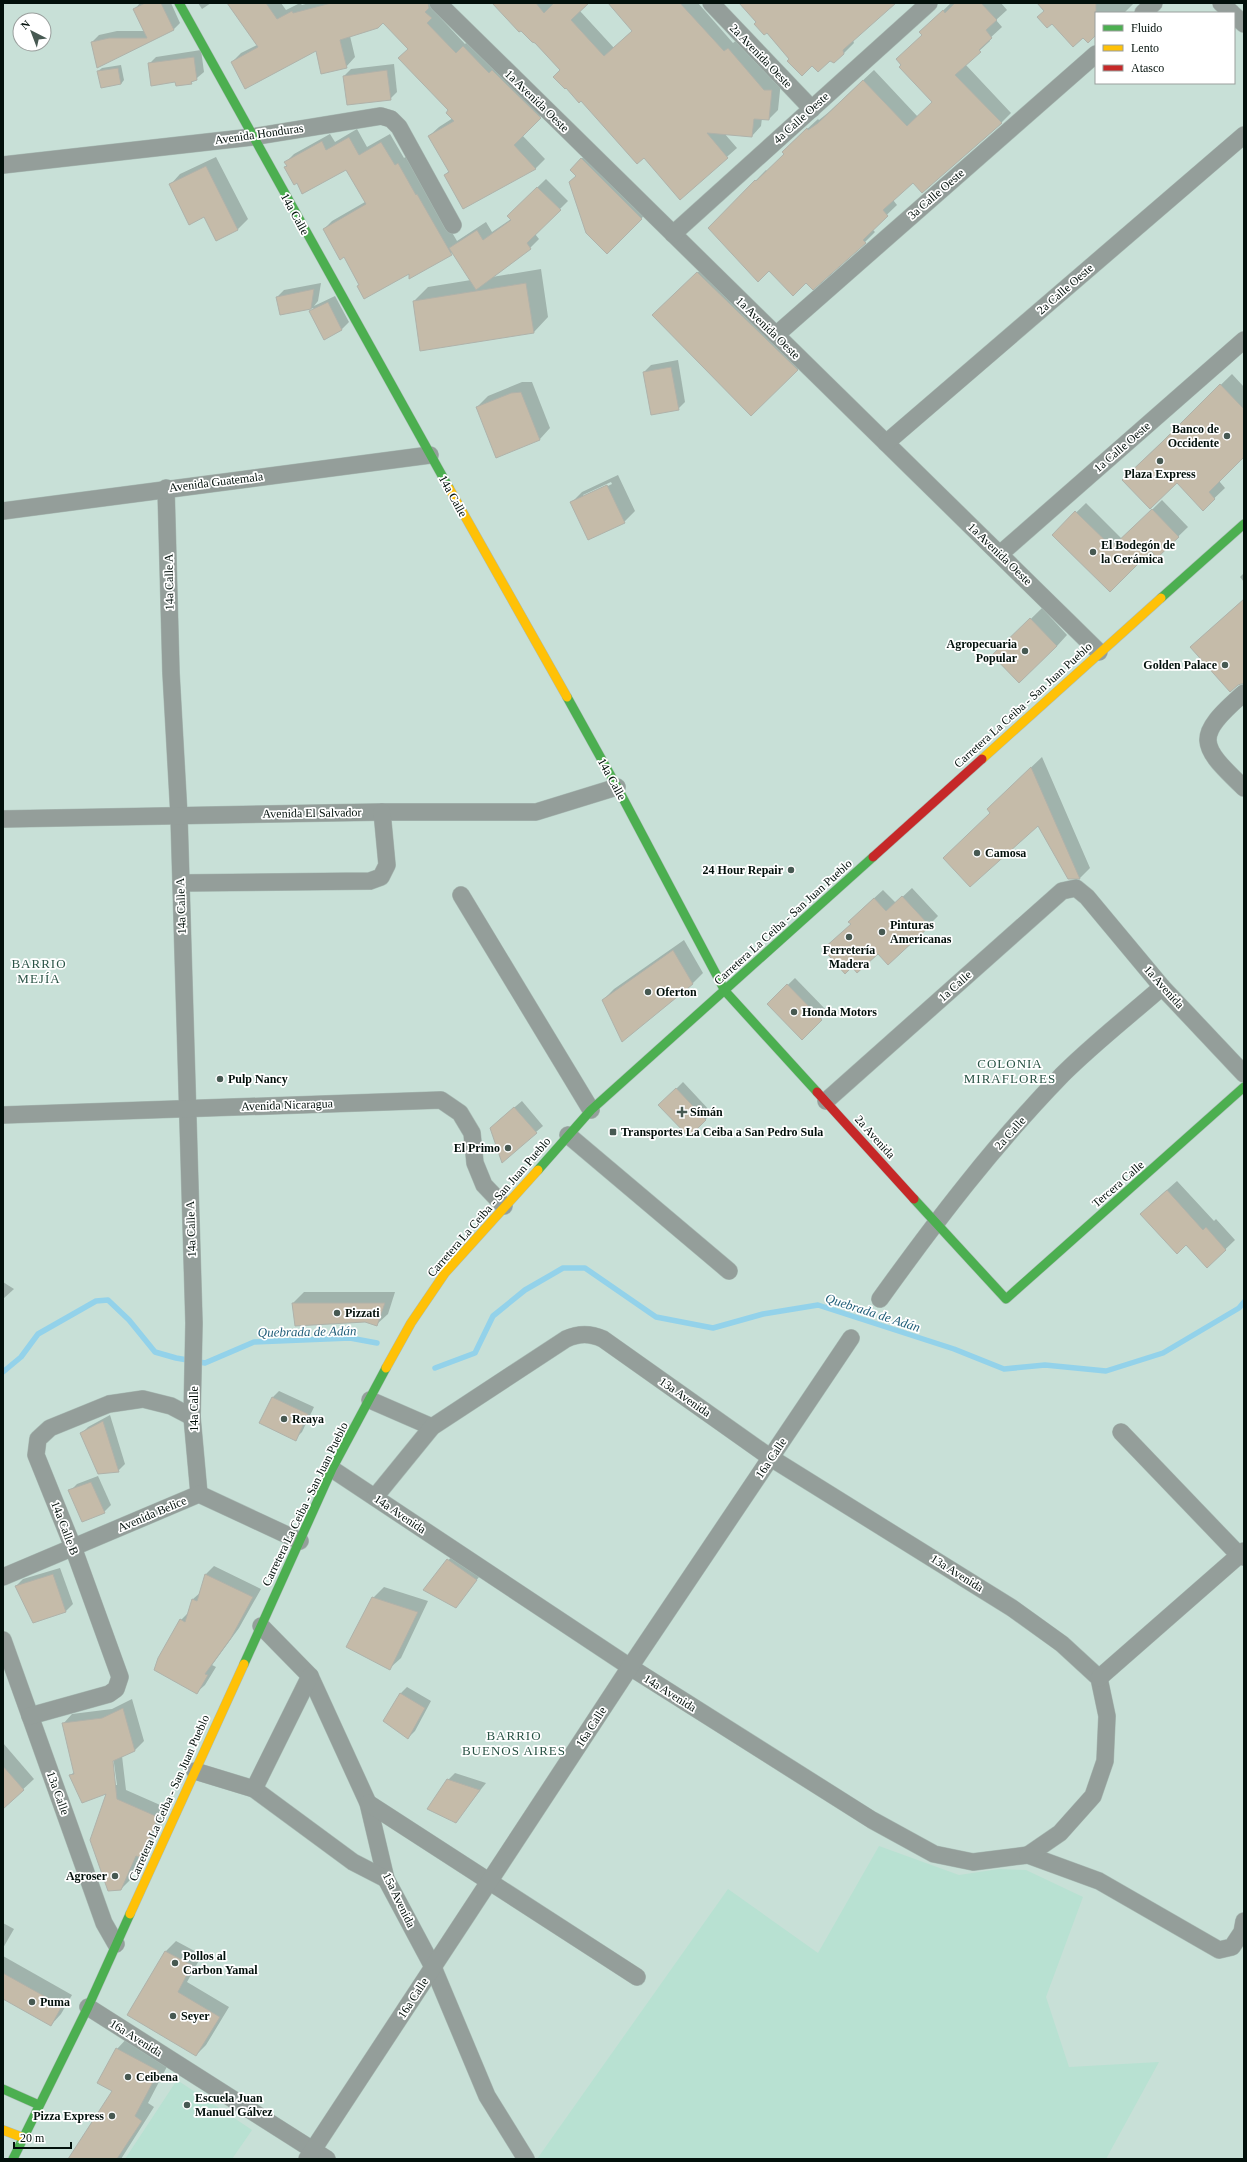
<svg xmlns="http://www.w3.org/2000/svg" width="1247" height="2162" font-family="Georgia,serif">
<style>
.built{fill:#b8e1d2}
.shadow{fill:#0003;fill-rule:evenodd}
.lines{fill:none;stroke-linecap:round;stroke-linejoin:round}
.stream{stroke:#93d2ea;stroke-width:5.5}
.building{fill:#c5bba9;stroke:#afb2aa}
.street-casing{stroke:#aabdb6;stroke-width:18}
.fast-casing{stroke:#aabdb6;stroke-width:10}
.slow-casing{stroke:#aabdb6;stroke-width:10}
.jam-casing{stroke:#aabdb6;stroke-width:10}
.street{stroke:#949e9a;stroke-width:17}
.fast{stroke:#4caf50;stroke-width:9}
.slow{stroke:#ffc107;stroke-width:9}
.jam{stroke:#c62828;stroke-width:9}
.poi-dot{fill:#475952;stroke:#fff;stroke-width:1.5}
.labels{text-anchor:middle;stroke-width:3.5;stroke-linejoin:round;paint-order:stroke}
.street-label{font-size:12px;fill:#02100b;stroke:#fff}
.poi-label{font-size:12px;font-weight:bold;fill:#02100b;stroke:#fff;text-anchor:start}
.neighbourhood-label{font-size:13px;letter-spacing:1px;fill:#295345;stroke:#fff}
.water-label{font-size:13px;font-style:italic;fill:#1e5c77;stroke:#fff}
</style>
<rect width="100%" height="100%" fill="#c8e0d7"/>
<g class="built">
<path d="M879 1846 959 1875 999 1869 1026 1870 1083 1897 1046 1997 1069 2067 1159 2062 1106 2159H537L728 1889 818 1953Z"/>
<path d="M177 2080 252 2130 232 2159H125Z"/>
</g>
<g class="shadow">
<path d="M140 3H171L180 23 173 30 97 67 92 42 99 35 117 31H145L135 9Z"/>
<path d="M198 3H211L202 9Z"/>
<path d="M228 3H281L286 10 300 3 302 5 309 3H435L440 9 436 13 465 44 472 37 549 108 522 135 545 159 536 168 464 207 445 175 450 170 429 136 439 127 453 118 409 48 383 21 350 36 355 57 346 67 316 49 232 62 241 53 257 45Z"/>
<path d="M497 3H588L580 11 614 48 633 30 609 3H698L733 43 738 39 781 81 778 110 769 119 762 118 761 126 752 136 724 133 737 148 680 198 644 157Z"/>
<path d="M746 3H894L853 40 854 43 844 53 812 64 790 59 757 22Z"/>
<path d="M951 3H1001L1007 10 996 20 1002 27 989 39 990 41 965 64 1011 113 1001 123 913 181 893 200 897 205 872 229 875 232 865 242 806 281 769 270 709 228 766 170 767 171 785 154 793 142 818 119 819 120 829 112 874 70 918 117 933 102 923 34 931 22Z"/>
<path d="M1037 3H1134L1124 13H1096V34L1083 37 1045 11Z"/>
<path d="M201 50 204 72 191 83 176 81 149 64 156 57Z"/>
<path d="M394 64 397 92 390 99 344 76 351 69Z"/>
<path d="M121 65 124 80 121 84 98 71 102 68Z"/>
<path d="M357 129 367 147 390 134 404 158 407 156 457 241 486 222 492 232 511 219 508 216 546 179 568 201 535 234 539 239 530 248 492 277 541 269 548 317 534 332 414 301 428 287 471 280 453 252 409 273 360 284 345 256 324 229 332 221 365 202 346 168 297 182 285 167 287 165 286 162 294 154 330 134 335 142Z"/>
<path d="M592 148 652 208 607 252 577 176 571 170Z"/>
<path d="M216 157 248 219 238 229 216 240 204 216 171 184 180 174Z"/>
<path d="M709 262 808 359 751 415 664 304Z"/>
<path d="M321 283 318 301 314 306 335 296 349 322 342 329 324 338 311 311 314 308 281 314 277 297 284 290Z"/>
<path d="M678 360 685 402 678 409 644 372 651 365Z"/>
<path d="M1232 374 1244 387V456L1219 481 1225 488 1203 509 1177 482 1123 480Z"/>
<path d="M522 382H532L550 428 540 439 496 456 477 407 488 396Z"/>
<path d="M618 475 635 511 624 522 571 503 582 492ZM611 482 612 484 583 498V495Z"/>
<path d="M1162 500 1188 527 1157 557 1151 550 1110 591 1053 535 1086 503 1122 539Z"/>
<path d="M1244 573V582L1240 577Z"/>
<path d="M1244 599V683L1191 647Z"/>
<path d="M1042 608 1067 635 1057 646 994 655Z"/>
<path d="M1042 757 1090 868 1080 878H1069L1038 825 991 812 999 798Z"/>
<path d="M912 888 938 916 929 925 852 966V924L858 913 883 890 896 903Z"/>
<path d="M684 940 703 973 692 984 603 1000 614 989Z"/>
<path d="M795 978 828 1012 802 1038 768 1004Z"/>
<path d="M683 1082 712 1113 689 1136 660 1105Z"/>
<path d="M522 1101 543 1126 536 1132 498 1121Z"/>
<path d="M1177 1181 1214 1221 1216 1219 1235 1240 1207 1267 1151 1204Z"/>
<path d="M3 1282 14 1289 3 1299Z"/>
<path d="M304 1292H395L388 1314 377 1324 293 1303Z"/>
<path d="M279 1391 314 1407 302 1432 295 1439 272 1398Z"/>
<path d="M110 1415 125 1464 118 1471 81 1434 88 1427Z"/>
<path d="M98 1476 111 1505 104 1512 70 1491 77 1484Z"/>
<path d="M455 1552 483 1572 456 1606 425 1590Z"/>
<path d="M214 1566 261 1589 239 1628 212 1665 216 1667 205 1685 196 1693 181 1620 189 1612 193 1599 201 1592 206 1574Z"/>
<path d="M60 1568 73 1604 66 1611 16 1586 23 1579Z"/>
<path d="M384 1587 428 1601 401 1658 390 1668 373 1598Z"/>
<path d="M407 1687 431 1701 415 1731 408 1738 400 1694Z"/>
<path d="M132 1699 144 1741 135 1750 122 1756 126 1790 167 1808 151 1848 140 1857 130 1880 121 1889 107 1792 71 1775 75 1771 63 1724 72 1714 112 1709ZM111 1756H113L117 1785H115Z"/>
<path d="M3 1743 34 1779 3 1808Z"/>
<path d="M455 1773 486 1783 455 1822 448 1780Z"/>
<path d="M3 1923 14 1929 3 1948Z"/>
<path d="M176 1941 202 1955 187 1982 229 2007 206 2045 196 2055 128 2014 166 1951Z"/>
<path d="M3 1956 72 1995 61 2014 51 2025 3 1998Z"/>
<path d="M130 2035 172 2057 148 2103 154 2107 121 2159H70L113 2091 117 2049Z"/>
</g>
<g class="lines">
<g class="stream">
<path d="M435 1368 475 1353 493 1316 525 1290 563 1268H585L656 1317 713 1328 763 1314 818 1305 954 1349 1004 1369 1045 1365 1106 1371 1163 1353 1239 1308 1244 1302"/>
<path d="M3 1372 21 1357 38 1334 96 1301 108 1300 129 1320 155 1352 176 1358 205 1363 254 1342 350 1338 377 1343"/>
</g>
</g>
<g class="building">
<path d="M145 3H161L174 30 97 68 91 42 109 38H147L133 9Z"/>
<path d="M227 3H266L277 19 292 11 293 13 331 3H428L429 8 425 12 432 18 427 23 456 53 463 46 489 73 492 70 541 118 514 145 536 169 463 209 444 175 449 172 428 136 454 121 446 113 448 110 398 58 408 49 383 23 378 28 340 40 347 68 321 74 316 51 245 89 231 62 258 47Z"/>
<path d="M492 3H536L544 13 554 3H589L571 20 604 56 632 31 608 3H680L724 51 728 48 764 90H772L769 120 754 119 752 137 707 133 728 158 680 200 644 158 637 164 581 101 579 103 566 88 565 89 553 77 560 70 535 43 532 42 521 31 519 32Z"/>
<path d="M739 3H896L843 50 844 54 834 63 830 61 818 72 812 66 802 76 787 61 789 59 767 33 764 35 754 24 756 22Z"/>
<path d="M955 3H981L997 20 986 30 992 38 979 50 981 52 955 75 1002 123 922 193 913 183 883 210 888 216 863 240 866 243 813 290 806 283 793 296 769 271 758 282 708 228 755 180 756 181 784 154 782 152 807 128 808 130 818 123 863 80 907 126 932 102 899 67 901 65 896 59 922 35 919 32 943 10 945 13Z"/>
<path d="M1037 3H1096V35L1088 43 1083 38 1073 47 1052 24 1047 28 1037 17 1044 11Z"/>
<path d="M194 57 197 80 191 82 192 84 176 86 175 82 151 86 148 63Z"/>
<path d="M118 68 121 84 101 88 97 71Z"/>
<path d="M387 70 391 100 347 105 343 76Z"/>
<path d="M349 137 359 155 381 142 395 165 398 163 416 195 417 194 452 255 409 279V274L364 299 357 286 359 285 344 257 340 260 323 229 366 204 346 170 302 194 297 183 294 185 284 167 287 166 284 162 322 141 326 150Z"/>
<path d="M581 158 642 219 607 254 586 233 569 182 576 176 570 170Z"/>
<path d="M206 166 238 230 216 241 204 217 189 225 169 184Z"/>
<path d="M537 187 561 210 527 243 531 249 476 290 449 248 477 230 483 240 511 220 507 216Z"/>
<path d="M697 272 798 370 751 416 652 315Z"/>
<path d="M526 283 534 333 420 351 413 301Z"/>
<path d="M314 289 311 309 280 315 276 297Z"/>
<path d="M328 302 342 330 324 340 309 311Z"/>
<path d="M671 367 679 410 651 415 643 372Z"/>
<path d="M1220 384 1244 409V457L1209 492 1215 499 1203 511 1177 483 1150 509 1122 480 1161 443Z"/>
<path d="M521 392 540 440 496 458 476 407 511 393Z"/>
<path d="M607 485 625 523 588 540 570 502Z"/>
<path d="M1152 509 1179 537 1157 558 1151 551 1110 592 1052 535 1075 511 1112 547Z"/>
<path d="M1244 599V683L1238 685 1230 692 1190 647Z"/>
<path d="M1030 618 1057 646 1019 683 992 655Z"/>
<path d="M1031 767 1080 879H1068L1038 826 970 887 943 858 990 813 987 809Z"/>
<path d="M902 896 930 926 888 965 878 954 857 973 852 967 845 974 823 949 851 924 848 922 874 898 886 911Z"/>
<path d="M673 950 693 984 622 1042 602 1000Z"/>
<path d="M787 984 822 1020 802 1040 767 1004Z"/>
<path d="M676 1088 706 1120 689 1137 658 1105Z"/>
<path d="M514 1107 537 1133 502 1163 490 1128Z"/>
<path d="M1167 1190 1203 1230 1206 1227 1226 1250 1207 1268 1186 1245 1177 1254 1140 1214Z"/>
<path d="M292 1303H385L377 1326 365 1322 295 1326Z"/>
<path d="M272 1397 308 1414 296 1441 259 1423Z"/>
<path d="M103 1421 119 1472 98 1474 80 1433Z"/>
<path d="M91 1482 105 1513 82 1522 68 1490Z"/>
<path d="M447 1559 477 1580 456 1608 423 1590Z"/>
<path d="M53 1574 66 1612 33 1623 15 1586Z"/>
<path d="M205 1574 253 1597 231 1638 205 1674 208 1675 197 1694 154 1670 158 1658 180 1619 185 1622 192 1599 197 1601Z"/>
<path d="M372 1597 418 1612 390 1670 346 1647Z"/>
<path d="M400 1693 425 1708 408 1739 383 1721Z"/>
<path d="M123 1708 135 1751 113 1761 117 1799 158 1817 142 1858 136 1856 121 1890 108 1891 90 1840 106 1794 82 1803 69 1775 74 1774 62 1723 102 1718Z"/>
<path d="M3 1766 24 1790 3 1809Z"/>
<path d="M447 1779 480 1790 456 1823 427 1809Z"/>
<path d="M165 1951 192 1965 178 1992 220 2017 196 2056 127 2015Z"/>
<path d="M3 1973 62 2006 51 2026 3 1999Z"/>
<path d="M116 2048 159 2071 135 2116 142 2121 117 2159H68L112 2091 97 2083Z"/>
</g>
<g class="lines">
<defs>
<g id="street">
<path d="M438 3 1099 652"/>
<path d="M711 3 812 109"/>
<path d="M1221 3 1232 13"/>
<path d="M1143 13 1154 3"/>
<path d="M1234 15 1244 24"/>
<path d="M3 165 252 137 381 116 391 119 399 127 453 225"/>
<path d="M673 234 929 3"/>
<path d="M776 335 1096 54"/>
<path d="M886 443 1244 135"/>
<path d="M166 488 171 673 179 816 194 1323 192 1417 199 1494"/>
<path d="M3 511 430 455"/>
<path d="M1000 554 1244 340"/>
<path d="M1244 693C1194 737 1198 744 1244 788"/>
<path d="M3 819 382 812H536L617 787"/>
<path d="M181 883 370 881 381 877 387 865 382 812"/>
<path d="M461 895 591 1110"/>
<path d="M826 1101 1062 891 1076 888 1087 897 1162 987 1244 1074"/>
<path d="M3 1115 441 1100 460 1113 472 1133 475 1163 484 1185 504 1206"/>
<path d="M568 1135 729 1271"/>
<path d="M880 1299C936 1221 994 1145 1062 1075 1093 1044 1129 1016 1162 987"/>
<path d="M370 1400 432 1427"/>
<path d="M1121 1432 1239 1555 1244 1557"/>
<path d="M332 1469 630 1667 872 1820 934 1854 973 1862 1028 1855 1099 1881 1219 1950 1232 1947 1242 1932 1244 1921"/>
<path d="M375 1497 432 1427 566 1339C579 1333 590 1333 603 1339L771 1458 1012 1608 1062 1644 1099 1678 1107 1716 1105 1761 1093 1796 1060 1833 1028 1855"/>
<path d="M3 1577 199 1494 300 1541"/>
<path d="M261 1626 310 1676 368 1803 386 1879 433 1967 487 2096 526 2159"/>
<path d="M3 1640 104 1923 116 1944"/>
<path d="M1099 1678 1244 1551"/>
<path d="M30 1716 109 1694 116 1689 120 1677 73 1547 36 1455 38 1439 50 1428 109 1404 143 1399 171 1406 192 1417"/>
<path d="M195 1771 254 1789 353 1862 386 1879"/>
<path d="M254 1789 310 1676"/>
<path d="M368 1803 637 1977"/>
<path d="M88 2007 327 2159"/>
<path d="M307 2159 630 1667 851 1338"/>
</g>
<g id="fast">
<path d="M179 3 449 488"/>
<path d="M1161 598 1244 524"/>
<path d="M567 697 617 787 725 991 817 1092"/>
<path d="M538 1170 591 1110 873 857"/>
<path d="M914 1199 1006 1299 1244 1087"/>
<path d="M244 1664 332 1469 386 1368"/>
<path d="M3 2089 39 2105"/>
<path d="M13 2159 88 2007 130 1914"/>
</g>
<g id="slow">
<path d="M449 488 567 697"/>
<path d="M982 759 1161 598"/>
<path d="M386 1368 411 1323 445 1273 538 1170"/>
<path d="M130 1914 244 1664"/>
<path d="M3 2130 24 2138"/>
</g>
<g id="jam">
<path d="M873 857 982 759"/>
<path d="M817 1092 914 1199"/>
</g>
</defs>
<use href="#street" class="street-casing"/>
<use href="#fast" class="fast-casing"/>
<use href="#slow" class="slow-casing"/>
<use href="#jam" class="jam-casing"/>
<use href="#street" class="street"/>
<use href="#fast" class="fast"/>
<use href="#slow" class="slow"/>
<use href="#jam" class="jam"/>
</g>
<g class="poi-dot">
<circle cx="1227" cy="436" r="4"/>
<circle cx="1160" cy="461" r="4"/>
<circle cx="1093" cy="552" r="4"/>
<circle cx="1025" cy="651" r="4"/>
<circle cx="1225" cy="665" r="4"/>
<circle cx="977" cy="853" r="4"/>
<circle cx="791" cy="870" r="4"/>
<circle cx="882" cy="932" r="4"/>
<circle cx="849" cy="937" r="4"/>
<circle cx="648" cy="992" r="4"/>
<circle cx="794" cy="1012" r="4"/>
<circle cx="220" cy="1079" r="4"/>
<path d="M680 1106h4v4h4v4h-4v4h-4v-4h-4v-4h4z"/>
<rect x="609" y="1128" width="8" height="8" rx="2"/>
<circle cx="508" cy="1148" r="4"/>
<circle cx="337" cy="1313" r="4"/>
<circle cx="284" cy="1419" r="4"/>
<circle cx="115" cy="1876" r="4"/>
<circle cx="175" cy="1963" r="4"/>
<circle cx="32" cy="2002" r="4"/>
<circle cx="173" cy="2016" r="4"/>
<circle cx="128" cy="2077" r="4"/>
<circle cx="187" cy="2105" r="4"/>
<circle cx="112" cy="2116" r="4"/>
</g>
<g class="labels">
<g class="street-label">
<text transform="translate(761 56) rotate(46)" y="4">2a Avenida Oeste</text>
<text transform="translate(537 101) rotate(44)" y="4">1a Avenida Oeste</text>
<text transform="translate(801 118) rotate(-42)" y="4">4a Calle Oeste</text>
<text transform="translate(259 134) rotate(-8)" y="4">Avenida Honduras</text>
<text transform="translate(936 194) rotate(-41)" y="4">3a Calle Oeste</text>
<text transform="translate(295 214) rotate(61)" y="4">14a Calle</text>
<text transform="translate(1065 289) rotate(-41)" y="4">2a Calle Oeste</text>
<text transform="translate(768 328) rotate(44)" y="4">1a Avenida Oeste</text>
<text transform="translate(1122 447) rotate(-41)" y="4">1a Calle Oeste</text>
<text transform="translate(216 482) rotate(-7)" y="4">Avenida Guatemala</text>
<text transform="translate(453 496) rotate(61)" y="4">14a Calle</text>
<text transform="translate(1000 554) rotate(44)" y="4">1a Avenida Oeste</text>
<text transform="translate(169 582) rotate(-91)" y="4">14a Calle A</text>
<text transform="translate(1023 705) rotate(-42)" y="4">Carretera La Ceiba - San Juan Pueblo</text>
<text transform="translate(612 779) rotate(61)" y="4">14a Calle</text>
<text transform="translate(312 813) rotate(-1)" y="4">Avenida El Salvador</text>
<text transform="translate(181 906) rotate(-92)" y="4">14a Calle A</text>
<text transform="translate(783 922) rotate(-42)" y="4">Carretera La Ceiba - San Juan Pueblo</text>
<text transform="translate(955 986) rotate(-42)" y="4">1a Calle</text>
<text transform="translate(1164 987) rotate(48)" y="4">1a Avenida</text>
<text transform="translate(287 1105) rotate(-2)" y="4">Avenida Nicaragua</text>
<text transform="translate(1010 1133) rotate(-48)" y="4">2a Calle</text>
<text transform="translate(875 1137) rotate(48)" y="4">2a Avenida</text>
<text transform="translate(1118 1184) rotate(-41)" y="4">Tercera Calle</text>
<text transform="translate(489 1207) rotate(-49)" y="4">Carretera La Ceiba - San Juan Pueblo</text>
<text transform="translate(191 1229) rotate(-92)" y="4">14a Calle A</text>
<text transform="translate(685 1397) rotate(35)" y="4">13a Avenida</text>
<text transform="translate(194 1409) rotate(-90)" y="4">14a Calle</text>
<text transform="translate(771 1458) rotate(-56)" y="4">16a Calle</text>
<text transform="translate(305 1504) rotate(-64)" y="4">Carretera La Ceiba - San Juan Pueblo</text>
<text transform="translate(152 1514) rotate(-23)" y="4">Avenida Belice</text>
<text transform="translate(400 1514) rotate(34)" y="4">14a Avenida</text>
<text transform="translate(65 1528) rotate(69)" y="4">14a Calle B</text>
<text transform="translate(957 1573) rotate(32)" y="4">13a Avenida</text>
<text transform="translate(670 1693) rotate(32)" y="4">14a Avenida</text>
<text transform="translate(591 1727) rotate(-57)" y="4">16a Calle</text>
<text transform="translate(58 1793) rotate(70)" y="4">13a Calle</text>
<text transform="translate(169 1798) rotate(-66)" y="4">Carretera La Ceiba - San Juan Pueblo</text>
<text transform="translate(399 1900) rotate(64)" y="4">15a Avenida</text>
<text transform="translate(413 1998) rotate(-57)" y="4">16a Calle</text>
<text transform="translate(136 2038) rotate(32)" y="4">16a Avenida</text>
</g>
<g class="poi-label">
<text x="1219" y="433" text-anchor="end">Banco de<tspan x="1219" dy="14">Occidente</tspan></text>
<text x="1160" y="478" text-anchor="middle">Plaza Express</text>
<text x="1101" y="549">El Bodegón de<tspan x="1101" dy="14">la Cerámica</tspan></text>
<text x="1017" y="648" text-anchor="end">Agropecuaria<tspan x="1017" dy="14">Popular</tspan></text>
<text x="1217" y="669" text-anchor="end">Golden Palace</text>
<text x="985" y="857">Camosa</text>
<text x="783" y="874" text-anchor="end">24 Hour Repair</text>
<text x="890" y="929">Pinturas<tspan x="890" dy="14">Americanas</tspan></text>
<text x="849" y="954" text-anchor="middle">Ferretería<tspan x="849" dy="14">Madera</tspan></text>
<text x="656" y="996">Oferton</text>
<text x="802" y="1016">Honda Motors</text>
<text x="228" y="1083">Pulp Nancy</text>
<text x="690" y="1116">Símán</text>
<text x="621" y="1136">Transportes La Ceiba a San Pedro Sula</text>
<text x="500" y="1152" text-anchor="end">El Primo</text>
<text x="345" y="1317">Pizzati</text>
<text x="292" y="1423">Reaya</text>
<text x="107" y="1880" text-anchor="end">Agroser</text>
<text x="183" y="1960">Pollos al<tspan x="183" dy="14">Carbon Yamal</tspan></text>
<text x="40" y="2006">Puma</text>
<text x="181" y="2020">Seyer</text>
<text x="136" y="2081">Ceibena</text>
<text x="195" y="2102">Escuela Juan<tspan x="195" dy="14">Manuel Gálvez</tspan></text>
<text x="104" y="2120" text-anchor="end">Pizza Express</text>
</g>
<g class="neighbourhood-label">
<text x="39" y="968">BARRIO<tspan x="39" dy="15">MEJÍA</tspan></text>
<text x="1010" y="1068">COLONIA<tspan x="1010" dy="15">MIRAFLORES</tspan></text>
<text x="514" y="1740">BARRIO<tspan x="514" dy="15">BUENOS AIRES</tspan></text>
</g>
<g class="water-label">
<text transform="translate(873 1312) rotate(18)" y="5">Quebrada de Adán</text>
<text transform="translate(307 1331) rotate(-1)" y="5">Quebrada de Adán</text>
</g>
</g>
<rect width="1247" height="2162" fill="none" stroke="#02100b" stroke-width="8"/>
<rect x="1095" y="12" width="140" height="72" fill="#ffffff" stroke="#9a9f9d"/>
<rect x="1103" y="25" width="20" height="6" fill="#4caf50" stroke="#9a9f9d"/>
<text x="1131" y="32" font-size="12" fill="#02100b">Fluido</text>
<rect x="1103" y="45" width="20" height="6" fill="#ffc107" stroke="#9a9f9d"/>
<text x="1131" y="52" font-size="12" fill="#02100b">Lento</text>
<rect x="1103" y="65" width="20" height="6" fill="#c62828" stroke="#9a9f9d"/>
<text x="1131" y="72" font-size="12" fill="#02100b">Atasco</text>
<g transform="translate(32 32) rotate(318)"><circle r="19" fill="#ffffff" stroke="#9a9f9d"/>
<path d="M0-3L7 15L0 10L-7 15Z" fill="#475952"/>
<text y="-6" font-size="11" font-weight="bold" text-anchor="middle" fill="#02100b">N</text>
</g>
<path d="M14 2142v6h57v-6" fill="none" stroke="#02100b" stroke-width="2"/>
<text x="20" y="2142" font-size="12" fill="#02100b" stroke="#ffffff" stroke-width="3" paint-order="stroke">20 m</text>
</svg>
